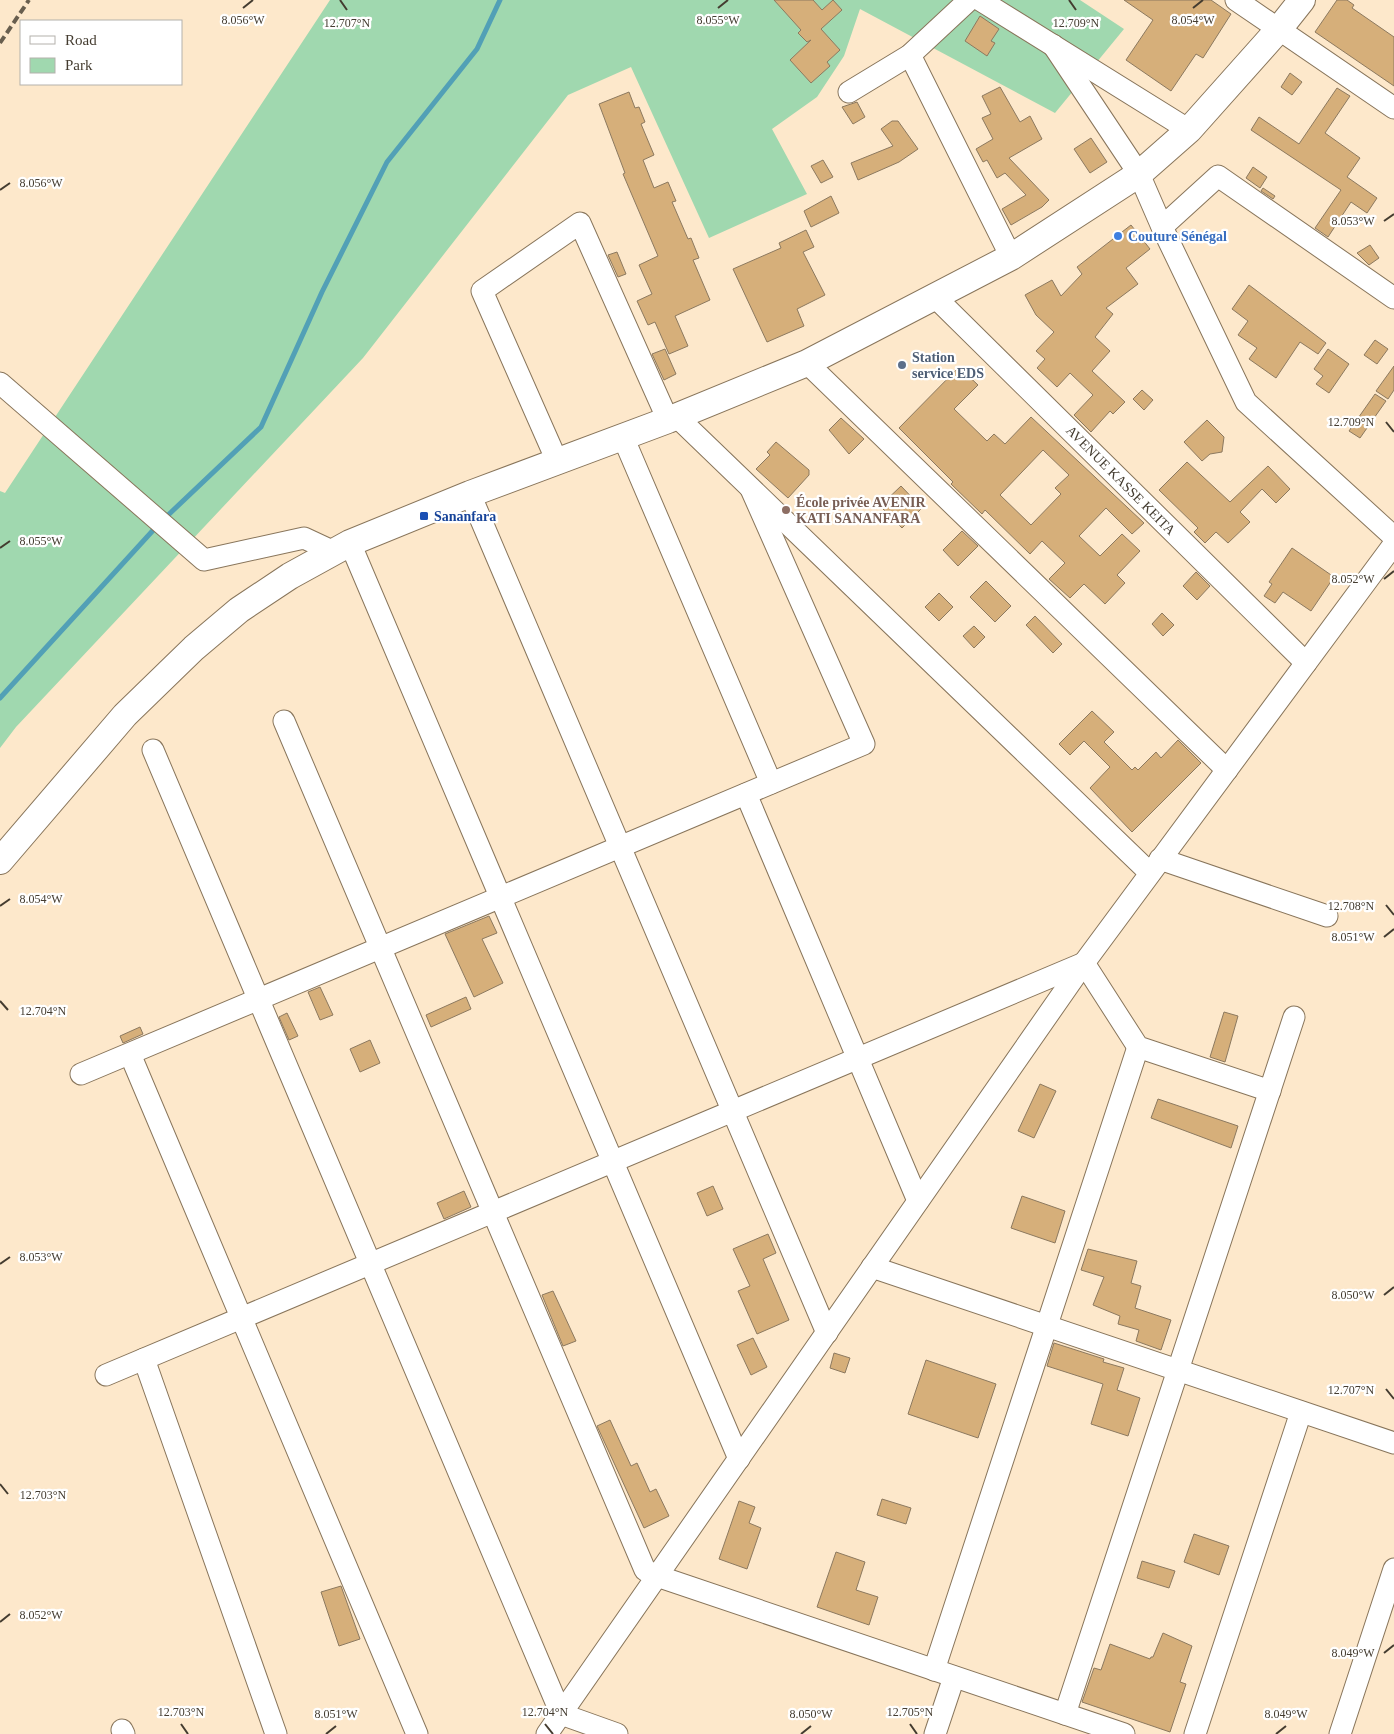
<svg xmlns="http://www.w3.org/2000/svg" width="1394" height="1734" font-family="Georgia,serif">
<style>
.green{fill:#a0d8af}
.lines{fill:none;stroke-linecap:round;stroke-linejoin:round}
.stream{stroke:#52a0b6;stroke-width:5}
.building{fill:#d6af7a;stroke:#8c795f;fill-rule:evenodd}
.minor-casing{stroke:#88755b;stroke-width:23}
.major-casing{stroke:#88755b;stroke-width:28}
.minor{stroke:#fff;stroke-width:21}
.major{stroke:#fff;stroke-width:26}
.rail{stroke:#685e4e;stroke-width:4;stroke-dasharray:8 4;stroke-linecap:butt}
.ticks{fill:none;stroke:#443c30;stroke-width:2}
.shop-dot{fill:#3f7fe0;stroke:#fff;stroke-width:2}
.service-dot{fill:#5c6f8a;stroke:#fff;stroke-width:2}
.education-dot{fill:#8d6e63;stroke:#fff;stroke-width:2}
.transit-dot{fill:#1a4fb4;stroke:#fff;stroke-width:2}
.labels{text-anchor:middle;stroke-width:4.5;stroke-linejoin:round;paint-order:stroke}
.shop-label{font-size:14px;font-weight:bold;fill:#366cbe;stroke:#fff;text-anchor:start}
.service-label{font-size:14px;font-weight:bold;fill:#4e5e75;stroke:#fff;text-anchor:start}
.street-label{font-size:14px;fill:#443c30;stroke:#fff}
.education-label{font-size:14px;font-weight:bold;fill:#785e54;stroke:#fff;text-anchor:start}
.transit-label{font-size:14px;font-weight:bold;fill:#164399;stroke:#fff;text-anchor:start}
.ticks-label{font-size:12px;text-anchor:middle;fill:#443c30;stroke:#fff;stroke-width:4.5;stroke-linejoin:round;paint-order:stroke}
</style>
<rect width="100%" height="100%" fill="#fde8cb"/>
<path class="green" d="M330 0H1080L1124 29 1055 113 860 9 844 56 817 97 772 129 807 194 709 238 631 67 568 95 363 358 16 727 0 748V491L5 493Z"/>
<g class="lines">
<g class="stream">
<path d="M165 518 261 427 322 292 387 162 477 49 500 0"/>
<path d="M0 698 157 526"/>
</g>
</g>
<g class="building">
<path d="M774 0H813L822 10 833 0 842 10 821 29 840 50 827 62 830 66 811 83 790 60 811 40 807 42 798 33 801 30Z"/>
<path d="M1124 0H1211L1231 14 1203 58 1196 54 1171 91 1126 60 1153 20Z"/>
<path d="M1337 0H1347L1354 5 1352 8 1394 37V86L1315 32Z"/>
<path d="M980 16 999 29 991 41 995 43 987 56 965 41Z"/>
<path d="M1290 73 1302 82 1292 95 1281 87Z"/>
<path d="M1000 87 1020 122 1030 116 1042 139 1009 158 1049 200 1042 207 1011 225 1002 209 1026 195 1005 173 997 178 987 160 983 162 976 149 993 139 982 118 991 114 982 96Z"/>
<path d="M1337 88 1350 96 1325 133 1360 158 1347 177 1377 198 1367 213 1351 202 1328 237 1315 228 1341 190 1251 130 1259 117 1299 144Z"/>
<path d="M629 92 635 108 639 107 645 122 641 124 654 155 643 160 654 188 668 182 676 201 672 202 688 239 691 238 699 258 693 260 710 300 675 316 688 346 669 354 655 322 648 325 637 301 652 294 639 265 658 256 623 174 625 173 599 104Z"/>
<path d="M857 102 865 117 853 124 842 107Z"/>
<path d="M892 121H898L918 149 899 162 858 180 851 163 893 146 881 129Z"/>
<path d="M1091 138 1107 162 1090 173 1074 149Z"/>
<path d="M823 160 833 177 821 183 811 166Z"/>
<path d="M1253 167 1267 177 1260 188 1246 178Z"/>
<path d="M1263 188 1275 196 1273 199 1261 191Z"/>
<path d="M831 196 839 213 811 227 804 211Z"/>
<path d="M1131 225 1150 249 1126 268 1138 284 1106 308 1113 314 1095 337 1110 351 1092 371 1125 402 1113 414 1110 411 1091 432 1074 415 1093 395 1070 373 1057 387 1037 368 1045 359 1036 351 1054 332 1036 315 1025 295 1052 280 1061 296 1082 274 1077 267Z"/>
<path d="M806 230 814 247 803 252 825 295 797 309 804 326 767 342 733 269 781 248 779 243Z"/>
<path d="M1370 245 1379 258 1369 265 1357 253Z"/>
<path d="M617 252 626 274 618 277 608 255Z"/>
<path d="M1249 285 1326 343 1318 354 1300 342 1276 378 1249 359 1257 348 1238 335 1248 321 1232 309Z"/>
<path d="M1375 340 1388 349 1377 364 1364 355Z"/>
<path d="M665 349 676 374 664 380 652 354Z"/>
<path d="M1328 349 1349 364 1329 393 1316 384 1323 376 1314 369Z"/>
<path d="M1394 366V390L1388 399 1376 391Z"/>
<path d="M959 367 978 385 954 409 987 441 994 434 1005 444 1031 417 1144 523 1132 534 1106 508 1079 536 1100 556 1122 534 1140 551 1117 575 1125 583 1105 604 1084 584 1070 598 1049 579 1065 563 1042 541 1030 554 985 510 982 514 951 484 953 482 899 428ZM1043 450 1069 475 1055 488 1061 494 1031 525 1000 495Z"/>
<path d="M1142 390 1153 400 1144 410 1133 399Z"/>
<path d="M1375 394 1386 401 1360 438 1349 431Z"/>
<path d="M841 418 864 439 849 454 829 430Z"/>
<path d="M1207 420 1224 437 1222 452 1210 454 1202 461 1184 442Z"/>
<path d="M776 442 809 470V475L788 498 756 469 770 455 767 452Z"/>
<path d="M1187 462 1230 502 1268 466 1290 489 1276 503 1262 489 1240 512 1250 522 1228 543 1216 532 1205 543 1194 532 1198 528 1159 490Z"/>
<path d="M901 486 922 508 902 528 880 506Z"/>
<path d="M962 531 978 546 958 566 943 550Z"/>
<path d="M1292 548 1334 577 1311 611 1283 592 1275 603 1264 596 1272 584 1269 582Z"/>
<path d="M1196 572 1210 586 1197 600 1183 586Z"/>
<path d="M986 581 1011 606 995 622 970 597Z"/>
<path d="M939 593 953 607 939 621 925 607Z"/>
<path d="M1162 613 1174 625 1163 636 1152 624Z"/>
<path d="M1035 616 1062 644 1053 653 1026 625Z"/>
<path d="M974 626 985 637 974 648 963 636Z"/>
<path d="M1092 711 1114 732 1104 742 1132 770 1135 767 1138 770 1156 752 1161 758 1178 740 1201 763 1132 832 1090 788 1110 767 1084 741 1070 755 1059 744Z"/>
<path d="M489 916 497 933 482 939 503 983 474 997 445 934Z"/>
<path d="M320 987 333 1015 320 1020 308 992Z"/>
<path d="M466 997 471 1009 431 1027 426 1015Z"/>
<path d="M1224 1012 1238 1016 1225 1062 1210 1057Z"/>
<path d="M287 1013 298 1036 289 1040 279 1017Z"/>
<path d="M140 1027 143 1034 123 1043 120 1036Z"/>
<path d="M370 1040 380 1063 360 1072 350 1049Z"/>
<path d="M1040 1084 1056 1091 1034 1138 1018 1131Z"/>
<path d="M1158 1099 1238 1126 1231 1148 1151 1118Z"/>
<path d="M713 1186 723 1209 707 1216 697 1193Z"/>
<path d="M464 1191 471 1207 444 1219 437 1203Z"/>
<path d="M1022 1196 1065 1211 1055 1243 1011 1228Z"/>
<path d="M768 1234 776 1253 763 1259 789 1320 757 1334 738 1291 750 1286 733 1249Z"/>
<path d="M1088 1249 1137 1261 1131 1283 1141 1286 1135 1308 1171 1320 1161 1350 1136 1341 1139 1330 1118 1324 1120 1316 1093 1305 1104 1277 1081 1270Z"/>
<path d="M553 1291 576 1341 563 1346 542 1295Z"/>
<path d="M753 1338 767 1367 751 1375 737 1345Z"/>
<path d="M1054 1343 1104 1359 1103 1362 1124 1368 1117 1390 1140 1398 1128 1436 1091 1424 1103 1384 1047 1366Z"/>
<path d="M834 1353 850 1358 845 1373 830 1368Z"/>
<path d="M926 1360 996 1384 978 1438 908 1414Z"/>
<path d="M610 1420 631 1466 637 1463 650 1492 656 1489 669 1516 644 1528 597 1426Z"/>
<path d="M882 1499 911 1508 906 1524 877 1515Z"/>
<path d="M739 1501 755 1507 749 1523 761 1528 747 1569 719 1559Z"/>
<path d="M1194 1534 1229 1546 1219 1575 1184 1562Z"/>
<path d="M836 1552 865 1562 856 1590 878 1597 869 1625 817 1607Z"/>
<path d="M1142 1561 1175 1571 1169 1588 1137 1578Z"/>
<path d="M341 1586 360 1639 339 1646 321 1592Z"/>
<path d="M1163 1633 1192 1646 1180 1682 1186 1684 1170 1732 1082 1702 1094 1668 1101 1670 1110 1644 1150 1659 1151 1657H1153Z"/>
</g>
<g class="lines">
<defs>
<g id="minor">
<path d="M980 0 1189 130"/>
<path d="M1236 0 1394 108"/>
<path d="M1053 45 1139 174 1162 227 1246 402 1394 537"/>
<path d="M910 55 1011 257"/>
<path d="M849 92 910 55 969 0"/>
<path d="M1162 227 1218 176 1394 298"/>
<path d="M935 297 1306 663"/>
<path d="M807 363 1227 770"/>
<path d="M0 383 204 560 304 538 334 552"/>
<path d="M676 416 1150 873"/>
<path d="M623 437 771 783"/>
<path d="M557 461 482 291 580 223 668 420"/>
<path d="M470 494 827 1333"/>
<path d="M350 543 739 1459"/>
<path d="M284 721 645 1570 657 1576 1124 1734"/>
<path d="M153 750 561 1714 617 1734"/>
<path d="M746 794 918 1201"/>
<path d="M1160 859 1327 916"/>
<path d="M1084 963 1138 1047 1270 1091"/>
<path d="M130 1054 417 1734"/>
<path d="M81 1074 864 744 751 489"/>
<path d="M872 1267 1394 1443"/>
<path d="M144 1359 276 1734"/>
<path d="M106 1375 1084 963"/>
<path d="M934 1670 1138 1047"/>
<path d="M1065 1714 1294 1017"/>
<path d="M122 1730 124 1734"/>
<path d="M547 1734 1084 963 1394 544"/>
<path d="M935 1734 954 1677"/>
<path d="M1195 1734 1301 1412"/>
<path d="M1340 1734 1394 1569"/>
</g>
<path id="major" d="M0 861 125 715 194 648 239 610 290 576 350 543 470 494 668 420 807 363 1011 257 1139 174 1189 130 1279 29 1302 0"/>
</defs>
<use href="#minor" class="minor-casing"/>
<use href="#major" class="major-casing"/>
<use href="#minor" class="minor"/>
<use href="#major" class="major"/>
<path class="rail" d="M0 43 29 0"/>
</g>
<path class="ticks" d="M340 0 347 10M1069 0 1076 10M243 8 253 0M718 8 728 0M1193 8 1203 0M0 190 10 183M1384 221 1394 214M1386 422 1394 432M0 548 10 541M1384 579 1394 571M1386 905 1394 915M0 906 10 899M1384 937 1394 929M0 1001 8 1010M0 1264 10 1257M1384 1295 1394 1287M1386 1389 1394 1399M0 1484 8 1494M0 1622 10 1614M1384 1653 1394 1645M181 1724 188 1734M545 1724 553 1734M910 1724 917 1734M326 1734 336 1726M801 1734 811 1726M1276 1734 1286 1726"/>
<circle class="shop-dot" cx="1118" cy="236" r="5"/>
<circle class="service-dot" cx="902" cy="365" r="5"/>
<circle class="education-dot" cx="786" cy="510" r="5"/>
<rect class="transit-dot" x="419" y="511" width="10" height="10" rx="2.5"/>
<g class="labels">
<g class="shop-label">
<text x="1128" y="241">Couture Sénégal</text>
</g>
<g class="service-label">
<text x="912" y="362">Station<tspan x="912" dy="16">service EDS</tspan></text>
</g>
<g class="street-label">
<text transform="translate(1121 480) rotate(45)" y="5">AVENUE KASSE KEITA</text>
</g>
<g class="education-label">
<text x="796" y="507">École privée AVENIR<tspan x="796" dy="16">KATI SANANFARA</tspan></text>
</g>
<g class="transit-label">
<text x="434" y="521">Sananfara</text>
</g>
</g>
<g class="ticks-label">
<text x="243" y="24">8.056°W</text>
<text x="718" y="24">8.055°W</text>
<text x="1193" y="24">8.054°W</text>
<text x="347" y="27">12.707°N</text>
<text x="1076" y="27">12.709°N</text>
<text x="41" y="187">8.056°W</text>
<text x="1353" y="225">8.053°W</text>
<text x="1351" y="426">12.709°N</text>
<text x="41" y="545">8.055°W</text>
<text x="1353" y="583">8.052°W</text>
<text x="41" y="903">8.054°W</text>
<text x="1351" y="910">12.708°N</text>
<text x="1353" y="941">8.051°W</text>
<text x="43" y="1015">12.704°N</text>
<text x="41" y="1261">8.053°W</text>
<text x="1353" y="1299">8.050°W</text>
<text x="1351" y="1394">12.707°N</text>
<text x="43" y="1499">12.703°N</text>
<text x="41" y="1619">8.052°W</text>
<text x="1353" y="1657">8.049°W</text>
<text x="181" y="1716">12.703°N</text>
<text x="545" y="1716">12.704°N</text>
<text x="910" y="1716">12.705°N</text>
<text x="336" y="1718">8.051°W</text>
<text x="811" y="1718">8.050°W</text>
<text x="1286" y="1718">8.049°W</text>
</g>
<rect x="20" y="20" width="162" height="65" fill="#ffffff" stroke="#b4b1ac"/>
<rect x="30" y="36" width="25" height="8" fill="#ffffff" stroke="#b4b1ac"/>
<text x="65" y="45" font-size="15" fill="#443c30">Road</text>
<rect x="30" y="58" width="25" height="15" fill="#a0d8af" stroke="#b4b1ac"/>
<text x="65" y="70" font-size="15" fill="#443c30">Park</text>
</svg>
